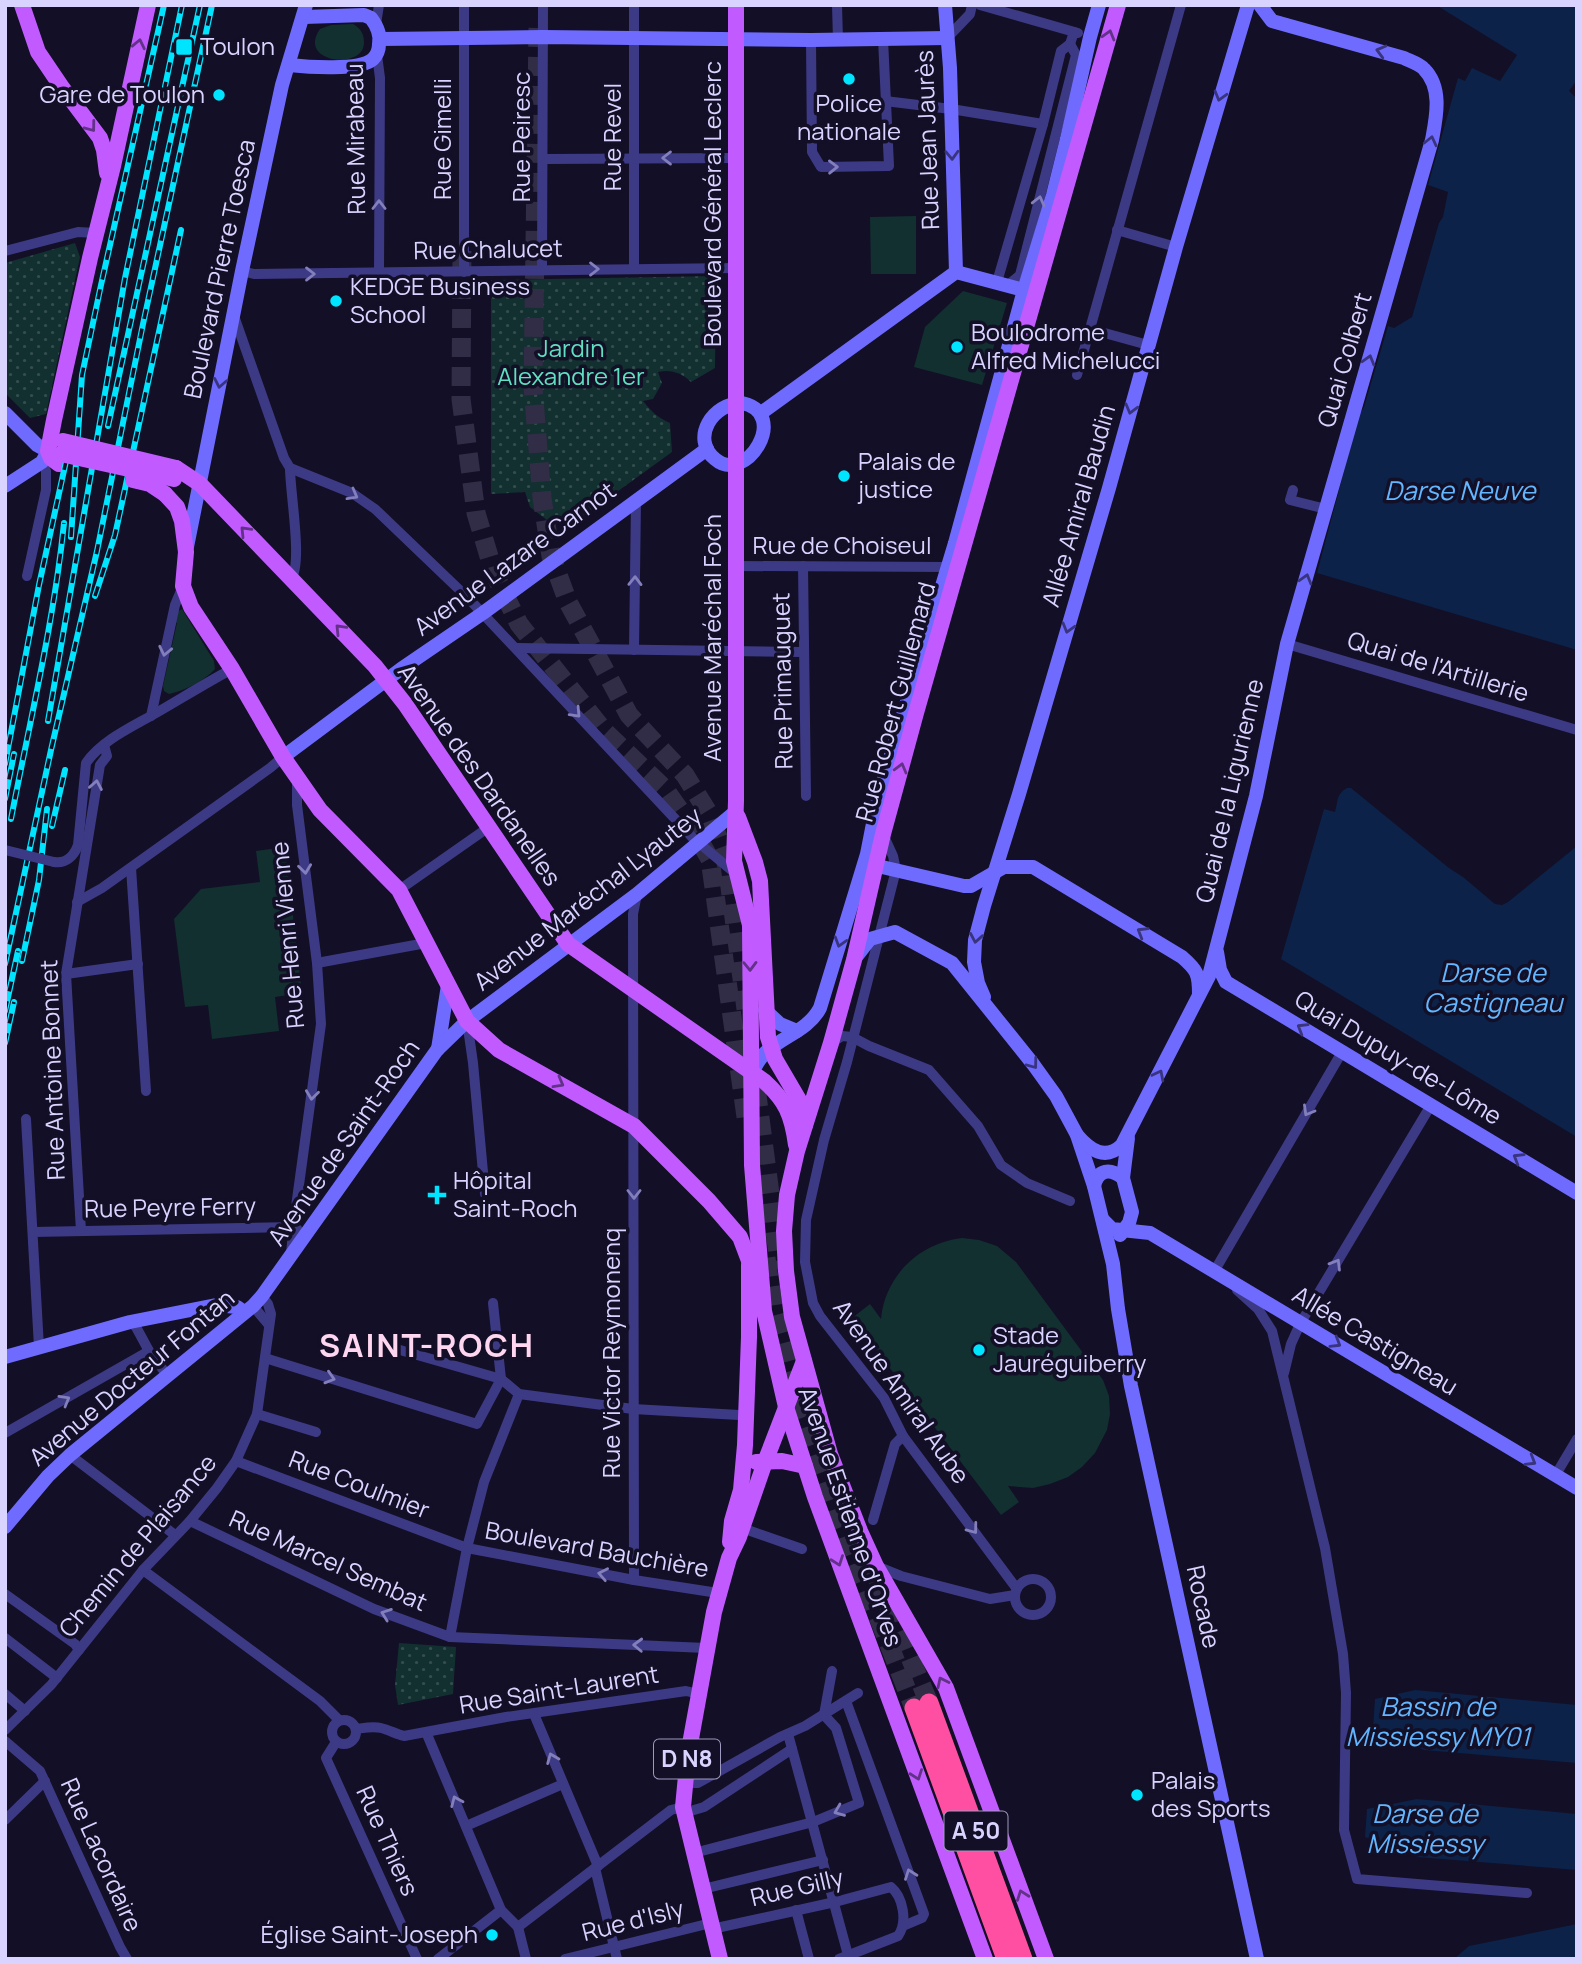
<svg xmlns="http://www.w3.org/2000/svg" width="1582" height="1964" font-family="Manrope,sans-serif">
<style>
.green{fill:#12302f}
.park{fill:url(#park-dots)}
.water{fill:#0c2248}
.lines{fill:none;stroke-linecap:round;stroke-linejoin:round}
.highway-tunnel{stroke:#312d47;stroke-width:19;stroke-dasharray:19 10;stroke-linecap:butt}
.street{stroke:#3d3a85;stroke-width:10}
.secondary{stroke:#6f6bff;stroke-width:14}
.primary{stroke:#c25bff;stroke-width:16}
.highway{stroke:#ff4fa3;stroke-width:19}
.rail-casing{stroke:#00e5ff;stroke-width:6}
.rail{stroke:#130f26;stroke-width:3.5;stroke-dasharray:10;stroke-linecap:butt}
.street-bridge{stroke:#3d3a85;stroke-width:10}
.primary-bridge{stroke:#c25bff;stroke-width:16}
.oneway{stroke:#623188}
.oneway2{stroke:#38347d}
.oneway3{stroke:#837fbc}
.poi-dot{fill:#00e5ff;stroke:#130f26;stroke-width:2.5}
.labels{text-anchor:middle;stroke-width:7;stroke-linejoin:round;paint-order:stroke}
.shield{fill:#130f26;stroke:#9e99be;stroke-width:2}
.shield-label{font-size:23px;font-weight:bold;fill:#d9d4ff}
.poi-label{font-size:24px;fill:#d9d4ff;stroke:#130f26;text-anchor:start}
.street-label{font-size:24px;fill:#d9d4ff;stroke:#130f26}
.park-label{font-size:24px;fill:#5fe0c0;stroke:#130f26}
.water-label{font-size:26px;font-style:italic;fill:#62b6ff;stroke:#130f26}
.district-label{font-size:32px;font-weight:bold;letter-spacing:2px;fill:#ffd6f0;stroke:#130f26}
</style>
<defs>
<pattern id="park-dots" width="8" height="8" patternUnits="userSpaceOnUse" patternTransform="scale(1.75)"><rect width="8" height="8" fill="#12302f"/><path d="M2 2h.1M6 6h.1" fill="none" stroke="#344d4e" stroke-width="1.8" stroke-linecap="round"/></pattern>
</defs>
<rect width="100%" height="100%" fill="#130f26"/>
<g class="green">
<path d="M353 24C360 28 364 33 364 42 365 71 296 63 320 29L331 25Z"/>
<path d="M916 216V274H871L870 217Z"/>
<path d="M963 291 1007 303 982 385 914 367 925 327Z"/>
<path d="M182 609 214 661 215 669C204 681 184 691 169 694L164 691 163 686 177 623 174 621 177 612Z"/>
<path d="M285 847 302 993 275 997 279 1031 212 1039 208 1005 185 1007 174 919 201 889 260 882 256 851Z"/>
<path d="M962 1238 979 1240 997 1246 1016 1262 1103 1380 1109 1396 1110 1414 1107 1430 1095 1453 1082 1467 1068 1477 1050 1484 1033 1488 1008 1486 1019 1502 1001 1515 852 1318 870 1304 881 1319C885 1276 919 1243 962 1238Z"/>
</g>
<g class="park">
<path d="M75 243 80 257 46 414 30 418 5 393V263Z"/>
<path d="M716 276 715 368 691 382C682 373 671 369 658 372L662 383 653 399 643 401C651 411 658 418 670 423L672 452 574 523 552 524 530 507 525 492 491 494V280Z"/>
<path d="M399 1643 456 1647 453 1694 398 1705 395 1685Z"/>
</g>
<g class="water">
<path d="M1436 5H1577V80L1569 91 1577 99V650L1317 573 1359 415 1364 407 1388 326 1394 328 1412 317 1439 223 1443 217 1448 192 1428 185 1458 78 1465 81 1472 68 1500 81 1517 55Z"/>
<path d="M1347 788H1351L1449 868 1463 877 1495 904 1502 905 1508 902 1577 846V1137L1281 959 1324 809 1335 812C1338 802 1336 794 1347 788Z"/>
<path d="M1415 1690 1577 1705V1763L1424 1750 1373 1728 1375 1699Z"/>
<path d="M1417 1799 1577 1814V1870L1417 1857 1365 1837 1367 1809Z"/>
<path d="M1577 1924V1959H1454L1469 1946Z"/>
</g>
<g class="lines">
<g class="highway-tunnel">
<path d="M538 28 533 387 542 498 551 556 568 602 629 715 685 775 709 814 724 853 728 872 746 1009"/>
<path d="M462 251 461 399 476 513 494 573 519 624 604 731 664 788 689 823 710 859 747 1124"/>
<path d="M756 1088 780 1269"/>
<path d="M766 1258 774 1312 803 1416 842 1525 914 1708"/>
<path d="M877 1578 929 1703"/>
</g>
<g class="street">
<path d="M464 5V272"/>
<path d="M634 5V269"/>
<path d="M837 5 838 40"/>
<path d="M980 5 1078 33"/>
<path d="M376 24 379 5"/>
<path d="M947 38 970 14 972 5"/>
<path d="M811 40 812 152 821 167 889 166 883 39"/>
<path d="M377 55 380 78 379 273"/>
<path d="M885 101 951 109 1043 124"/>
<path d="M544 159 736 158"/>
<path d="M1117 230 1176 247"/>
<path d="M5 251 78 232 96 233"/>
<path d="M542 269 543 5"/>
<path d="M242 271 254 274 736 268"/>
<path d="M997 282 1043 124 1061 51 1070 44 1074 32"/>
<path d="M1008 285 1020 275 1076 55 1070 44"/>
<path d="M234 316 284 458 290 468 352 493 375 509 470 600 693 838 736 874"/>
<path d="M1090 329 1148 345"/>
<path d="M1077 375 1181 5"/>
<path d="M290 468C290 493 303 563 291 579"/>
<path d="M1293 490 1290 500 1326 509"/>
<path d="M736 566 947 567 953 564"/>
<path d="M803 566 806 796"/>
<path d="M27 576 46 490V471L42 462"/>
<path d="M1287 644 1577 730"/>
<path d="M516 648 803 652"/>
<path d="M634 650 636 501"/>
<path d="M151 716 175 605 183 586"/>
<path d="M883 834 893 856 896 870 847 1062 824 1140 806 1220 805 1262 813 1303 820 1316 884 1398 903 1436 1017 1589"/>
<path d="M54 862C66 864 74 856 78 845L86 763C102 740 132 727 156 713 182 698 206 683 232 669"/>
<path d="M131 868 146 1091"/>
<path d="M399 890 489 827"/>
<path d="M77 902 102 888 270 768 283 757"/>
<path d="M317 963 426 943"/>
<path d="M66 974 138 964"/>
<path d="M467 1021 473 1063 485 1194"/>
<path d="M831 1043 842 1036 852 1037 869 1046 929 1070 978 1126 1001 1165 1027 1183 1070 1201"/>
<path d="M26 1119 39 1347"/>
<path d="M81 1231 66 974 100 765 107 756 104 745"/>
<path d="M33 1232 295 1227 298 1230"/>
<path d="M291 1253 295 1214 321 1024 317 963 297 805V776"/>
<path d="M1220 1275 1215 1270 1342 1052"/>
<path d="M1237 1290 1258 1309 1272 1331 1325 1548 1343 1654 1346 1693 1344 1830 1357 1879 1527 1893"/>
<path d="M493 1303 501 1379"/>
<path d="M253 1306 269 1325"/>
<path d="M130 1322 136 1327 149 1351 167 1375"/>
<path d="M386 1346 501 1379 519 1394 633 1409 739 1415 746 1420"/>
<path d="M265 1358 477 1424 501 1379"/>
<path d="M1284 1373 1291 1344 1300 1324 1431 1105"/>
<path d="M257 1414 316 1432"/>
<path d="M5 1433 149 1351"/>
<path d="M70 1455 175 1535"/>
<path d="M236 1461 467 1548 634 1580 718 1593"/>
<path d="M1555 1476 1577 1439"/>
<path d="M873 1520 895 1444 903 1436"/>
<path d="M190 1521 374 1609 450 1637 706 1648"/>
<path d="M742 1528 802 1549"/>
<path d="M876 1566 901 1576 990 1599 1015 1595"/>
<path d="M143 1570 320 1701 339 1720"/>
<circle cx="1033" cy="1597" r="18"/>
<path d="M634 1580 633 914 637 894"/>
<path d="M5 1594 75 1644 79 1650"/>
<path d="M450 1637 467 1548 484 1482 519 1394"/>
<path d="M5 1638 57 1678"/>
<path d="M5 1694 25 1711"/>
<path d="M846 1701 924 1914 922 1918 903 1926"/>
<path d="M534 1714 598 1866"/>
<circle cx="344" cy="1732" r="12"/>
<path d="M356 1729C364 1728 373 1726 381 1728 389 1730 396 1734 404 1736L506 1717 686 1691 699 1694"/>
<path d="M5 1730 51 1685 143 1570 190 1521 217 1488 236 1461 257 1414 271 1314 268 1304 262 1296"/>
<path d="M426 1732 501 1910 518 1927"/>
<path d="M788 1734 848 1955"/>
<path d="M5 1741 40 1771 120 1947 127 1959"/>
<path d="M336 1742 326 1758 417 1959"/>
<path d="M684 1783H698L780 1737 805 1726 858 1693"/>
<path d="M684 1813 704 1807 792 1749"/>
<path d="M5 1820 45 1781"/>
<path d="M466 1826 563 1784"/>
<path d="M694 1853 813 1822 859 1803 836 1728 824 1715 832 1671"/>
<path d="M595 1868 617 1959"/>
<path d="M703 1889 823 1860"/>
<path d="M796 1910 809 1959"/>
<path d="M518 1927 671 1810 683 1807"/>
<path d="M518 1927 526 1959"/>
<path d="M712 1929 835 1902 891 1887C903 1897 908 1922 898 1936L839 1959"/>
<path d="M438 1959 501 1910"/>
<path d="M565 1959 711 1923"/>
</g>
<g class="secondary">
<path d="M945 5 950 68 956 272"/>
<path d="M380 39 543 37 811 40 947 38"/>
<path d="M289 65C307 67 361 71 373 59 377 55 379 49 379 44 381 34 377 26 371 18L364 15 304 17"/>
<path d="M742 403C791 413 746 486 715 459 690 438 713 403 742 403Z"/>
<path d="M5 413 37 445 48 451 42 462 5 486"/>
<path d="M761 413 956 272 1024 290"/>
<path d="M187 547 242 271 282 85 306 5"/>
<path d="M283 757 401 669 483 613 707 449"/>
<path d="M867 872 876 867H882L964 886H971L1004 867H1033L1182 957C1197 970 1199 974 1199 994"/>
<path d="M1217 952 1220 970 1226 982 1577 1193"/>
<path d="M856 957 870 939 895 932 952 963 1033 1064 1056 1096 1077 1135 1094 1186 1113 1264 1118 1309 1131 1386 1257 1959"/>
<path d="M984 997 978 983 974 962 975 940 984 906 1019 794 1109 488 1176 247 1248 5"/>
<path d="M765 1010 780 1024 797 1031"/>
<path d="M438 1049 448 985"/>
<path d="M752 1073C755 1066 759 1060 764 1054 782 1036 808 1031 820 1008L867 854 878 798 955 543 1024 290 1053 195 1067 139 1090 37 1099 5"/>
<path d="M1077 1135C1090 1150 1105 1161 1122 1145L1209 976 1256 796 1287 644 1432 140C1436 118 1443 88 1424 69 1420 64 1410 61 1404 58L1272 21 1260 5"/>
<path d="M1094 1186C1098 1169 1110 1168 1123 1178"/>
<path d="M1103 1220 1112 1229 1150 1233 1577 1488"/>
<path d="M1120 1235 1129 1223 1132 1212 1123 1178 1128 1138"/>
<path d="M5 1357 130 1322 216 1305 237 1307 244 1312"/>
<path d="M5 1527 48 1476 70 1455 253 1306 262 1296 437 1050 467 1021 637 894 735 812"/>
</g>
<g class="primary">
<path d="M22 5 38 52 61 86 100 138 104 150 107 173"/>
<path d="M736 5V801L734 861 750 925 752 1165 764 1311 786 1407 815 1497 985 1959"/>
<path d="M59 464 51 458 48 451 54 420 90 258 113 166 148 5"/>
<path d="M176 468 200 484 375 666 405 704 568 944 764 1081C786 1101 792 1115 796 1145"/>
<path d="M165 494 177 507 182 521 186 552 183 586 191 607 232 669 283 757 320 810 399 890 467 1021 499 1050 634 1126 709 1201 740 1237 754 1274"/>
<path d="M738 817 755 862 760 881 768 1037 775 1059 799 1100 805 1125"/>
<path d="M756 1462 782 1461 805 1466"/>
<path d="M730 1542 732 1521 741 1490 745 1445 749 1337V1265"/>
<path d="M720 1959 683 1807 688 1755 714 1612 729 1558 739 1537 765 1462 804 1361"/>
<path d="M1046 1959 946 1688 876 1566 860 1531 830 1454 792 1317 786 1271 784 1231 787 1195 797 1151 831 1043 854 960 883 834 916 713 1118 5"/>
</g>
<g class="highway">
<path d="M929 1703 1023 1959"/>
<path d="M914 1708 1006 1959"/>
</g>
<defs>
<g id="rail">
<path d="M108 426 200 5"/>
<path d="M71 537 82 375 101 285 164 5"/>
<path d="M95 596 115 535 181 230"/>
<path d="M48 721 125 278 182 5"/>
<path d="M5 764 39 585 68 452"/>
<path d="M5 799 14 754"/>
<path d="M11 819C30 720 54 622 64 523"/>
<path d="M52 826 65 770"/>
<path d="M22 961 39 880 47 809"/>
<path d="M5 964 51 750 97 551 143 324 212 5"/>
<path d="M5 1011 18 951"/>
<path d="M5 1043 14 1002"/>
</g>
</defs>
<use href="#rail" class="rail-casing"/>
<use href="#rail" class="rail"/>
<path class="street-bridge" d="M5 850 54 862"/>
<g class="primary-bridge">
<path d="M63 441 176 468"/>
<path d="M61 454 174 479"/>
<path d="M133 480 150 484 165 494"/>
</g>
</g>
<defs><path id="oneway-chevron" d="M-2-3.5L2.5 0L-2 3.5" fill="none" stroke-width="1.6" stroke-linecap="round" stroke-linejoin="round" transform="scale(1.75)"/></defs>
<g class="oneway">
<use href="#oneway-chevron" transform="translate(1109 35) rotate(-74)"/>
<use href="#oneway-chevron" transform="translate(139 44) rotate(-78)"/>
<use href="#oneway-chevron" transform="translate(91 127) rotate(53)"/>
<use href="#oneway-chevron" transform="translate(245 531) rotate(-134)"/>
<use href="#oneway-chevron" transform="translate(340 629) rotate(-134)"/>
<use href="#oneway-chevron" transform="translate(901 768) rotate(-75)"/>
<use href="#oneway-chevron" transform="translate(750 966) rotate(89)"/>
<use href="#oneway-chevron" transform="translate(559 1083) rotate(29)"/>
<use href="#oneway-chevron" transform="translate(838 1561) rotate(70)"/>
<use href="#oneway-chevron" transform="translate(942 1682) rotate(-116)"/>
<use href="#oneway-chevron" transform="translate(917 1775) rotate(70)"/>
<use href="#oneway-chevron" transform="translate(1022 1895) rotate(-110)"/>
</g>
<g class="oneway2">
<use href="#oneway-chevron" transform="translate(1381 51) rotate(-165)"/>
<use href="#oneway-chevron" transform="translate(1220 96) rotate(106)"/>
<use href="#oneway-chevron" transform="translate(1431 141) rotate(-77)"/>
<use href="#oneway-chevron" transform="translate(952 155) rotate(88)"/>
<use href="#oneway-chevron" transform="translate(1369 360) rotate(-74)"/>
<use href="#oneway-chevron" transform="translate(220 383) rotate(101)"/>
<use href="#oneway-chevron" transform="translate(1131 409) rotate(105)"/>
<use href="#oneway-chevron" transform="translate(1306 579) rotate(-74)"/>
<use href="#oneway-chevron" transform="translate(1068 628) rotate(106)"/>
<use href="#oneway-chevron" transform="translate(1142 932) rotate(-149)"/>
<use href="#oneway-chevron" transform="translate(976 938) rotate(100)"/>
<use href="#oneway-chevron" transform="translate(840 942) rotate(107)"/>
<use href="#oneway-chevron" transform="translate(1302 1028) rotate(-149)"/>
<use href="#oneway-chevron" transform="translate(1033 1064) rotate(53)"/>
<use href="#oneway-chevron" transform="translate(1159 1075) rotate(-63)"/>
<use href="#oneway-chevron" transform="translate(1518 1158) rotate(-149)"/>
<use href="#oneway-chevron" transform="translate(1336 1343) rotate(31)"/>
<use href="#oneway-chevron" transform="translate(1531 1461) rotate(31)"/>
</g>
<g class="oneway3">
<use href="#oneway-chevron" transform="translate(667 158) rotate(-180)"/>
<use href="#oneway-chevron" transform="translate(833 167) rotate(-1)"/>
<use href="#oneway-chevron" transform="translate(1039 201) rotate(-76)"/>
<use href="#oneway-chevron" transform="translate(379 205) rotate(-90)"/>
<use href="#oneway-chevron" transform="translate(594 269)"/>
<use href="#oneway-chevron" transform="translate(310 274)"/>
<use href="#oneway-chevron" transform="translate(353 495) rotate(29)"/>
<use href="#oneway-chevron" transform="translate(635 581) rotate(-89)"/>
<use href="#oneway-chevron" transform="translate(165 651) rotate(102)"/>
<use href="#oneway-chevron" transform="translate(576 713) rotate(47)"/>
<use href="#oneway-chevron" transform="translate(96 785) rotate(-80)"/>
<use href="#oneway-chevron" transform="translate(305 869) rotate(83)"/>
<use href="#oneway-chevron" transform="translate(312 1095) rotate(97)"/>
<use href="#oneway-chevron" transform="translate(1308 1111) rotate(120)"/>
<use href="#oneway-chevron" transform="translate(634 1194) rotate(90)"/>
<use href="#oneway-chevron" transform="translate(1336 1264) rotate(-59)"/>
<use href="#oneway-chevron" transform="translate(330 1378) rotate(17)"/>
<use href="#oneway-chevron" transform="translate(65 1400) rotate(-30)"/>
<use href="#oneway-chevron" transform="translate(973 1529) rotate(53)"/>
<use href="#oneway-chevron" transform="translate(603 1574) rotate(-169)"/>
<use href="#oneway-chevron" transform="translate(386 1614) rotate(-160)"/>
<use href="#oneway-chevron" transform="translate(638 1645) rotate(-178)"/>
<use href="#oneway-chevron" transform="translate(552 1758) rotate(-112)"/>
<use href="#oneway-chevron" transform="translate(456 1801) rotate(-113)"/>
<use href="#oneway-chevron" transform="translate(839 1811) rotate(158)"/>
<use href="#oneway-chevron" transform="translate(910 1874) rotate(-110)"/>
</g>
<g class="poi-dot">
<rect x="175" y="38" width="18" height="18" rx="3.5"/>
<circle cx="849" cy="79" r="7"/>
<circle cx="219" cy="95" r="7"/>
<circle cx="336" cy="301" r="7"/>
<circle cx="957" cy="347" r="7"/>
<circle cx="844" cy="476" r="7"/>
<path d="M433.5 1184.5h7v7h7v7h-7v7h-7v-7h-7v-7h7z"/>
<circle cx="979" cy="1350" r="7"/>
<circle cx="1137" cy="1795" r="7"/>
<circle cx="492" cy="1935" r="7"/>
</g>
<g class="labels">
<g class="shield">
<rect x="654" y="1739.5" width="66" height="39" rx="5"/>
<rect x="944.5" y="1811.5" width="63" height="39" rx="5"/>
</g>
<g class="shield-label">
<text x="687" y="1767">D N8</text>
<text x="976" y="1839">A 50</text>
</g>
<g class="poi-label">
<text x="200" y="55">Toulon</text>
<text x="205" y="103" text-anchor="end">Gare de Toulon</text>
<text x="849" y="112" text-anchor="middle">Police<tspan x="849" dy="28">nationale</tspan></text>
<text x="350" y="295">KEDGE Business<tspan x="350" dy="28">School</tspan></text>
<text x="971" y="341">Boulodrome<tspan x="971" dy="28">Alfred Michelucci</tspan></text>
<text x="858" y="470">Palais de<tspan x="858" dy="28">justice</tspan></text>
<text x="453" y="1189">Hôpital<tspan x="453" dy="28">Saint-Roch</tspan></text>
<text x="993" y="1344">Stade<tspan x="993" dy="28">Jauréguiberry</tspan></text>
<text x="1151" y="1789">Palais<tspan x="1151" dy="28">des Sports</tspan></text>
<text x="478" y="1943" text-anchor="end">Église Saint-Joseph</text>
</g>
<g class="street-label">
<text transform="translate(522 137) rotate(-90)" y="8">Rue Peiresc</text>
<text transform="translate(613 137) rotate(-90)" y="8">Rue Revel</text>
<text transform="translate(356 139) rotate(-91)" y="8">Rue Mirabeau</text>
<text transform="translate(443 139) rotate(-90)" y="8">Rue Gimelli</text>
<text transform="translate(928 140) rotate(-92)" y="8">Rue Jean Jaurès</text>
<text transform="translate(713 204) rotate(-90)" y="8">Boulevard Général Leclerc</text>
<text transform="translate(488 250) rotate(-1)" y="8">Rue Chalucet</text>
<text transform="translate(220 269) rotate(-78)" y="8">Boulevard Pierre Toesca</text>
<text transform="translate(1345 360) rotate(-74)" y="8">Quai Colbert</text>
<text transform="translate(1079 506) rotate(-74)" y="8">Allée Amiral Baudin</text>
<text x="842" y="554">Rue de Choiseul</text>
<text transform="translate(515 559) rotate(-36)" y="8">Avenue Lazare Carnot</text>
<text transform="translate(713 638) rotate(-90)" y="8">Avenue Maréchal Foch</text>
<text transform="translate(1438 667) rotate(17)" y="8">Quai de l'Artillerie</text>
<text transform="translate(783 681) rotate(-91)" y="8">Rue Primauguet</text>
<text transform="translate(896 702) rotate(-75)" y="8">Rue Robert Guillemard</text>
<text transform="translate(479 775) rotate(55)" y="8">Avenue des Dardanelles</text>
<text transform="translate(1230 791) rotate(-77)" y="8">Quai de la Ligurienne</text>
<text transform="translate(588 899) rotate(-38)" y="8">Avenue Maréchal Lyautey</text>
<text transform="translate(288 935) rotate(-95)" y="8">Rue Henri Vienne</text>
<text transform="translate(1398 1058) rotate(31)" y="8">Quai Dupuy-de-Lôme</text>
<text transform="translate(53 1070) rotate(-92)" y="8">Rue Antoine Bonnet</text>
<text transform="translate(344 1143) rotate(-55)" y="8">Avenue de Saint-Roch</text>
<text transform="translate(170 1208) rotate(-1)" y="8">Rue Peyre Ferry</text>
<text transform="translate(1375 1341) rotate(31)" y="8">Allée Castigneau</text>
<text transform="translate(612 1353) rotate(-90)" y="8">Rue Victor Reymonenq</text>
<text transform="translate(132 1378) rotate(-40)" y="8">Avenue Docteur Fontan</text>
<text transform="translate(901 1392) rotate(55)" y="8">Avenue Amiral Aube</text>
<text transform="translate(359 1485) rotate(21)" y="8">Rue Coulmier</text>
<text transform="translate(850 1517) rotate(71)" y="8">Avenue Estienne d'Orves</text>
<text transform="translate(138 1546) rotate(-50)" y="8">Chemin de Plaisance</text>
<text transform="translate(597 1550) rotate(10)" y="8">Boulevard Bauchière</text>
<text transform="translate(328 1561) rotate(24)" y="8">Rue Marcel Sembat</text>
<text transform="translate(1203 1607) rotate(78)" y="8">Rocade</text>
<text transform="translate(559 1690) rotate(-9)" y="8">Rue Saint-Laurent</text>
<text transform="translate(387 1841) rotate(66)" y="8">Rue Thiers</text>
<text transform="translate(101 1855) rotate(66)" y="8">Rue Lacordaire</text>
<text transform="translate(797 1888) rotate(-13)" y="8">Rue Gilly</text>
<text transform="translate(633 1921) rotate(-14)" y="8">Rue d'Isly</text>
</g>
<g class="park-label">
<text x="571" y="357">Jardin<tspan x="571" dy="28">Alexandre 1er</tspan></text>
</g>
<g class="water-label">
<text x="1460" y="500">Darse Neuve</text>
<text x="1493" y="982">Darse de<tspan x="1493" dy="30">Castigneau</tspan></text>
<text x="1438" y="1716">Bassin de<tspan x="1438" dy="30">Missiessy MY01</tspan></text>
<text x="1425" y="1823">Darse de<tspan x="1425" dy="30">Missiessy</tspan></text>
</g>
<g class="district-label">
<text x="427" y="1357">SAINT-ROCH</text>
</g>
</g>
<rect width="1582" height="1964" fill="none" stroke="#d9d4ff" stroke-width="14"/>
</svg>
